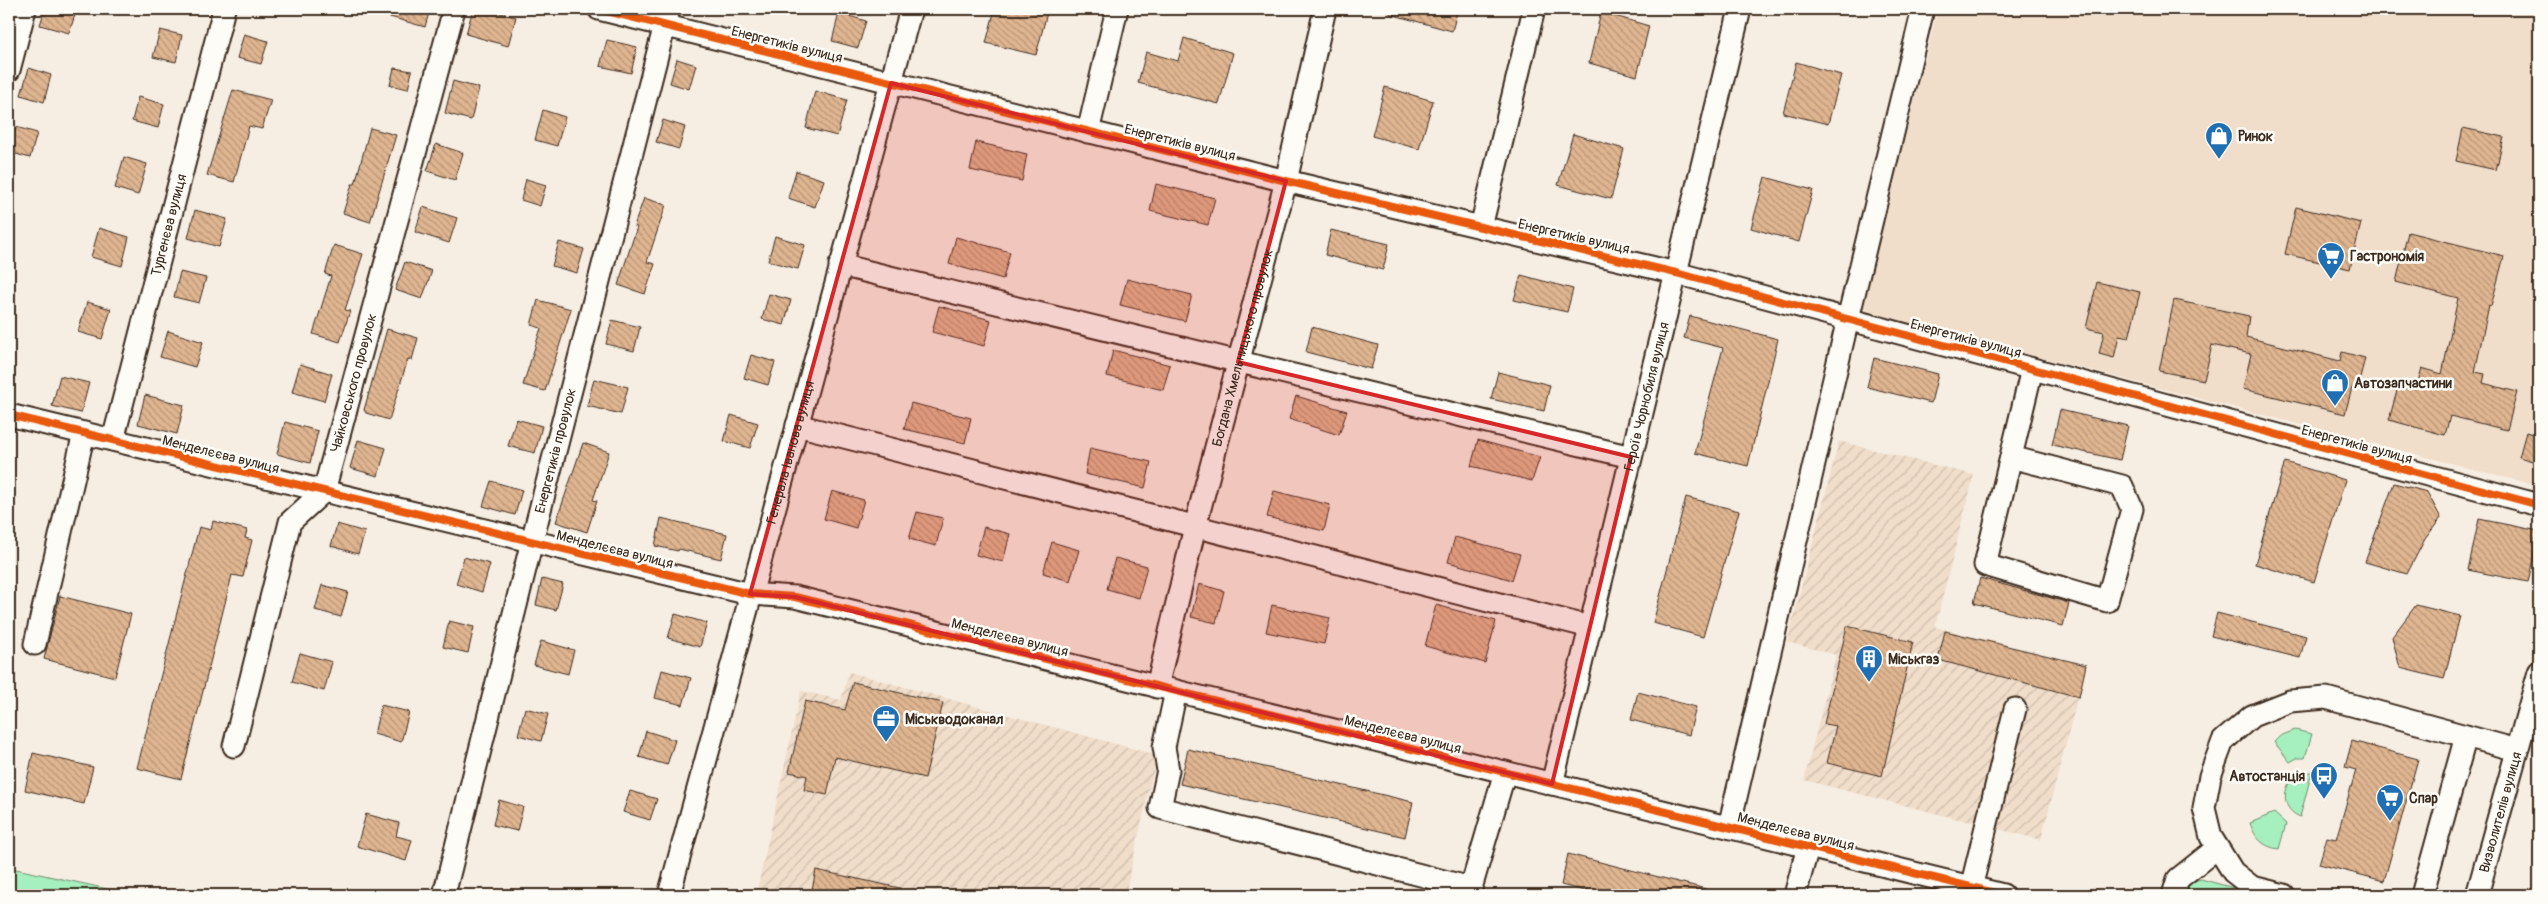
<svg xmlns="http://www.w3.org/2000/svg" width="2548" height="904" font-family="Pangolin,sans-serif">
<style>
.built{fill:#f0ddca}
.industrial{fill:url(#industrial-furrows)}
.grass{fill:#a6efbe;stroke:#708c6e}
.building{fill:url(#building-back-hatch);stroke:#3b2a1e}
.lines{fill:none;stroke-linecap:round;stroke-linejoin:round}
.minor-casing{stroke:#3b2a1e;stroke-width:25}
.minor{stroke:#fdfcf7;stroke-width:21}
.cycleway-casing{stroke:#fdfcf7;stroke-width:11}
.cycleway{stroke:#e8590c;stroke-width:8}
.marked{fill:#d62828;fill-opacity:0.2;stroke:#d62828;stroke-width:4;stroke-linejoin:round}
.labels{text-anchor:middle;stroke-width:5;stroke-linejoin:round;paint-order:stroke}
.street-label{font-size:14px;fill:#3b2a1e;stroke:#fdfcf7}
.poi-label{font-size:14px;font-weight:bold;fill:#3b2a1e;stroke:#fdfcf7;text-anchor:start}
</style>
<defs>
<pattern id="industrial-furrows" width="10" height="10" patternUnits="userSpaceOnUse" patternTransform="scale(1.25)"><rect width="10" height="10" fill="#f0ddca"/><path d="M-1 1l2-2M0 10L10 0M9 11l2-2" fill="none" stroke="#cfbead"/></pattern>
<pattern id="building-back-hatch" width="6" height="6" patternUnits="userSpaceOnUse" patternTransform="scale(1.25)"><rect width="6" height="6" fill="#e0b691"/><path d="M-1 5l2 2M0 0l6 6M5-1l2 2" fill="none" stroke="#b79476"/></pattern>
</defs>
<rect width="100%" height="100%" fill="#f7eee3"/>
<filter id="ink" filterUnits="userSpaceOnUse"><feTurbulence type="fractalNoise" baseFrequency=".02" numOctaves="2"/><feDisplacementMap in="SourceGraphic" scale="10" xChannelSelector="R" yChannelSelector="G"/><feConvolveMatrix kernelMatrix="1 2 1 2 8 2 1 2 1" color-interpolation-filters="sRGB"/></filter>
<g filter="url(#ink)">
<path class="built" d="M1938 9H2539V486L1860 311Z"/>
<g class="industrial">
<path d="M1839 441 1974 475 1935 627 2086 665 2041 840 1804 780 1836 655 1787 642Z"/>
<path d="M849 672 1157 755 1125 895H756L801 691 841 700Z"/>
</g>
<g class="grass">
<path d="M2295 730 2312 734 2305 758H2297L2290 762 2274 742 2280 736Z"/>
<path d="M2300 772H2312L2300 817C2278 808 2283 782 2300 772Z"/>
<path d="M2274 813 2286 824 2279 849C2263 847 2255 838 2250 823Z"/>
<path d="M9 868 21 870 135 895H9Z"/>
<path d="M2201 879 2259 895H2185C2188 886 2191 881 2201 879Z"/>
</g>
<g class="building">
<path d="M45 9H77L69 33 40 25Z"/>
<path d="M376 9H430L425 27 376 13Z"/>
<path d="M473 9H486L516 17 508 46 466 34Z"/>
<path d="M995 9H1048L1036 55 986 43Z"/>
<path d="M1390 9H1458L1452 31 1390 14Z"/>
<path d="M1601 12 1649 26 1637 76 1589 63Z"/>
<path d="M839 13 866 21 858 48 832 41Z"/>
<path d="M160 30 182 35 176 62 153 57Z"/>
<path d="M244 34 268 41 261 64 237 58Z"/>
<path d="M1184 38 1233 53 1219 104 1138 83 1146 52 1178 61Z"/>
<path d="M607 40 637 47 631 73 600 66Z"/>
<path d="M677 59 696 65 689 89 670 83Z"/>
<path d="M1796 62 1841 75 1828 124 1783 113Z"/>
<path d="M29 68 51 75 44 102 21 95Z"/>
<path d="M394 68 412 71 408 89 390 85Z"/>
<path d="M453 81 479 88 471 120 445 113Z"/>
<path d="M1385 87 1433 101 1419 149 1372 136Z"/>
<path d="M233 90 271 100 262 129 249 126 234 182 207 175Z"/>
<path d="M815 91 847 100 837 136 806 128Z"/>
<path d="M138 97 164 104 158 128 132 121Z"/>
<path d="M543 110 565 117 557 146 535 140Z"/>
<path d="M663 120 685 127 679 149 656 142Z"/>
<path d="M16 127 37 133 30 158 9 152Z"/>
<path d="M370 128 396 135 370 222 343 213 352 184H355Z"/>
<path d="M2463 128 2504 137 2496 170 2456 161Z"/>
<path d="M1573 134 1624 149 1611 199 1558 185Z"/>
<path d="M976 142 1027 154 1022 181 970 170Z"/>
<path d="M436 144 463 153 455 180 427 171Z"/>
<path d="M124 157 147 164 138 195 115 188Z"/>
<path d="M796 171 824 180 815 207 788 198Z"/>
<path d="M1765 177 1813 190 1799 242 1751 228Z"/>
<path d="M526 179 546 185 540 206 521 200Z"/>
<path d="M1156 184 1215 198 1208 225 1150 211Z"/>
<path d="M644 198 666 205 647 262 655 264 645 294 618 285 637 227 634 226Z"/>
<path d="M423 207 457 218 449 243 415 232Z"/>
<path d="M2296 207 2361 223 2350 269 2285 254Z"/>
<path d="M195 210 227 219 219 247 188 238Z"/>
<path d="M99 228 129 237 122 266 91 257Z"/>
<path d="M1331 230 1389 244 1383 270 1325 255Z"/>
<path d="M2408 232 2504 256 2491 306 2489 305 2475 372 2485 374 2483 383 2517 392 2507 430 2450 416 2445 435 2389 420 2400 380 2417 385 2422 368 2442 374 2458 298 2396 282Z"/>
<path d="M775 236 805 245 798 269 768 261Z"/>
<path d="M956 237 1010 252 1003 279 949 264Z"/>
<path d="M559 242 584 249 577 273 552 266Z"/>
<path d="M334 245 363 254 345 310 350 311 340 342 313 334 331 276 325 274Z"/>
<path d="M405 262 432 271 422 299 395 290Z"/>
<path d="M180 272 206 278 199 303 174 297Z"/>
<path d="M1521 275 1573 289 1567 312 1514 300Z"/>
<path d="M1127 279 1192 295 1185 321 1120 305Z"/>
<path d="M2097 282 2140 292 2129 338 2119 336 2114 358 2099 354 2104 332 2086 328Z"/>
<path d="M769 294 791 300 784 325 762 319Z"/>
<path d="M538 300 571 309 545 391 523 385 541 328 531 325Z"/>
<path d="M2174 300 2249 316 2246 337 2340 361 2342 352 2365 358 2357 389 2352 388 2345 414 2243 389 2251 354 2212 345 2204 380 2159 371Z"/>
<path d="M87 302 111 309 102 339 78 332Z"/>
<path d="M939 306 991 320 984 346 932 332Z"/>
<path d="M1690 316 1778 339 1748 466 1695 453 1723 348 1684 338Z"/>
<path d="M612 320 640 327 634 351 606 344Z"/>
<path d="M1312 327 1378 345 1371 369 1306 352Z"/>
<path d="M387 329 418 338 412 360 408 359 389 420 366 413 364 410Z"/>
<path d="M168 331 203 342 195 367 160 357Z"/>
<path d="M1113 350 1170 365 1163 390 1107 376Z"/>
<path d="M751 355 775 362 768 385 744 378Z"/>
<path d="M1874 358 1938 374 1931 403 1867 387Z"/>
<path d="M300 364 332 374 324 401 292 392Z"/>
<path d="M1498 372 1550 385 1544 411 1491 399Z"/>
<path d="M60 376 89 383 81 413 52 406Z"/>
<path d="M594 379 628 387 621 414 587 406Z"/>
<path d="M145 395 184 405 177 434 138 424Z"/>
<path d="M1296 396 1347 411 1339 435 1289 419Z"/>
<path d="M911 403 971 418 965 443 904 429Z"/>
<path d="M2060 410 2128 426 2120 460 2052 445Z"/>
<path d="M731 415 758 423 750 448 724 441Z"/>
<path d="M516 419 542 426 535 453 508 446Z"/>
<path d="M285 422 318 431 310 463 277 454Z"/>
<path d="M2526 432 2539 436V463L2519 457Z"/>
<path d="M358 440 386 448 378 476 350 468Z"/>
<path d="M1478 440 1540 457 1532 481 1471 466Z"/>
<path d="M583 443 609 452 593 500 597 501 587 532 556 522Z"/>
<path d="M1090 448 1151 462 1145 488 1085 474Z"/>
<path d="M2285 462 2345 480 2314 582 2255 564Z"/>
<path d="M491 481 522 490 515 515 483 506Z"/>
<path d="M2394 483 2427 492 2441 518 2425 539 2407 574 2365 562Z"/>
<path d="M832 491 864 500 856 528 824 519Z"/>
<path d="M1274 491 1330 505 1324 531 1267 517Z"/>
<path d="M1686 497 1739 511 1703 637 1653 623Z"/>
<path d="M917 512 943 518 936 546 909 539Z"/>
<path d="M661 518 727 534 721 559 679 549 678 551 655 546Z"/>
<path d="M2479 519 2539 531 2528 582 2468 570Z"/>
<path d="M213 521 247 530 245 538 252 540 243 577 232 575 181 779 137 768 199 527 211 530Z"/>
<path d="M337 524 365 532 358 554 331 546Z"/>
<path d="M984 527 1010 534 1003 562 976 555Z"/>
<path d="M1455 537 1520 554 1512 580 1448 562Z"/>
<path d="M1052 542 1079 550 1070 581 1043 573Z"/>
<path d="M464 557 490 564 482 592 456 584Z"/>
<path d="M1115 558 1147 566 1139 598 1107 589Z"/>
<path d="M1980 578 2069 603 2063 626 1974 603Z"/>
<path d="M542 579 563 584 556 610 536 605Z"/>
<path d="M1199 584 1224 591 1216 623 1191 617Z"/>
<path d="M322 585 348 592 341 617 315 610Z"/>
<path d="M60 596 131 614 115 677 44 659Z"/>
<path d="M1272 605 1330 618 1324 644 1266 632Z"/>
<path d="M1436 605 1496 621 1485 663 1425 646Z"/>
<path d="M2416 605 2460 616 2444 679 2400 668 2392 637Z"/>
<path d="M2217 613 2306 636 2300 658 2211 636Z"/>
<path d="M675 614 707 623 700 647 668 638Z"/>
<path d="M449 621 474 627 468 653 443 647Z"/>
<path d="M1847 626 1913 642 1882 776 1827 763 1836 726 1824 724Z"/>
<path d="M1945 631 2086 665 2079 697 1938 660Z"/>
<path d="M541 641 574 650 568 674 534 665Z"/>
<path d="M300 653 332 662 324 691 292 682Z"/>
<path d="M662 670 691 678 683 705 655 698Z"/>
<path d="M853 682 943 703 925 778 835 757 827 795 804 790 807 776 789 772 805 701 845 710Z"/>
<path d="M1638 692 1696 707 1689 735 1631 720Z"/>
<path d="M381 705 409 712 401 742 374 734Z"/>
<path d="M525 708 548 714 541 741 518 735Z"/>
<path d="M646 731 675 740 667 765 639 757Z"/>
<path d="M2352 741 2418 759 2384 881 2319 864 2327 837 2336 839 2356 770 2345 767Z"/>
<path d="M1188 749 1413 802 1405 837 1180 784Z"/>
<path d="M33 753 93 767 84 804 25 790Z"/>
<path d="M630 791 657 799 650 820 623 812Z"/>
<path d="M499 800 523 807 517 831 493 825Z"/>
<path d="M366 814 399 823 396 836 412 840 406 861 357 846Z"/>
<path d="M1568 854 1706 889 1705 895H1602L1561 885Z"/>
<path d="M816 870 900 888 899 895H811Z"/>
</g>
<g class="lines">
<defs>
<g id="minor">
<path d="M599 9 1286 181 1676 273 2539 505"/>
<path d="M9 70 25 9"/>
<path d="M1088 132 1117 9"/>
<path d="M1481 227 1534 9"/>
<path d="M840 265 1631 457"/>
<path d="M9 415 750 594 795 597 2003 895"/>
<path d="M797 425 1590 627"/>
<path id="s1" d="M113 440 224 9"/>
<path d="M2011 457 2122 486 2132 509 2107 601 1985 565 2032 369"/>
<path d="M35 644 84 433"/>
<path id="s2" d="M1157 687 1195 527 1286 181 1325 9"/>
<path d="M1176 691 1164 747 1168 770 1160 808 1471 888"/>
<path id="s3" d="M234 746 290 522 324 491 454 9"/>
<path id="s4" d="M1552 784 1740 9"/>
<path d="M1729 827 1848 319 1923 9"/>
<path d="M1971 888 2015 709"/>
<path id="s5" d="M444 895 532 541 669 9"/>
<path id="s6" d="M669 895 911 9"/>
<path d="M1469 895 1505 772"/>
<path d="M1795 895 1808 847"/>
<path d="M2173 895 2178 879 2217 848"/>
<path d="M2284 895 2252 887 2233 872 2211 837 2204 808 2210 776 2223 741 2252 716 2290 701 2326 698 2517 750"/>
<path d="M2422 895 2466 736"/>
<path id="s7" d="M2477 895 2539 672"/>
</g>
</defs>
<use href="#minor" class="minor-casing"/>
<use href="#minor" class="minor"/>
<defs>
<g id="cycleway">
<path d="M599 9 1286 181 1676 273 2539 505"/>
<path d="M9 415 750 594 795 597 2003 895"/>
</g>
</defs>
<use href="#cycleway" class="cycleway-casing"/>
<use href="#cycleway" class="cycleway"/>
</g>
</g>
<path class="marked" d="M891 83 1286 181 1238 362 1631 457 1552 784 795 597 750 594Z"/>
<defs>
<symbol id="shop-pin" viewBox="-11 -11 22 30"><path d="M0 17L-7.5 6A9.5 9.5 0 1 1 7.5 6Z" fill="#1f6fb2" stroke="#fdfcf7"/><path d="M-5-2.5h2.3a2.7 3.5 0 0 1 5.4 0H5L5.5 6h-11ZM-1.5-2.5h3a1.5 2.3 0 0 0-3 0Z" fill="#fff"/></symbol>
<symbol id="supermarket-pin" viewBox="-11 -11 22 30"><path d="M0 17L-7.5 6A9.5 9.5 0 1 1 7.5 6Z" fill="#1f6fb2" stroke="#fdfcf7"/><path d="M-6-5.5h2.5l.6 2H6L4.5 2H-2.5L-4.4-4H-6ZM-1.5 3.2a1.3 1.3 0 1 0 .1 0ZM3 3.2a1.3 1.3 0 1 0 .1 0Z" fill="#fff"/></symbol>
<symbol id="building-pin" viewBox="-11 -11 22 30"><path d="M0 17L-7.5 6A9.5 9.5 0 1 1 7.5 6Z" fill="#1f6fb2" stroke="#fdfcf7"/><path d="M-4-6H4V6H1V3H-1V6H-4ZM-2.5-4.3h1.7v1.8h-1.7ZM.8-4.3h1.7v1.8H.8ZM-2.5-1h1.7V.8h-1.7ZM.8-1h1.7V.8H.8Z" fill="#fff"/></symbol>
<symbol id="office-pin" viewBox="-11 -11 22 30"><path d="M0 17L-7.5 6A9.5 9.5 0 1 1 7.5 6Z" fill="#1f6fb2" stroke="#fdfcf7"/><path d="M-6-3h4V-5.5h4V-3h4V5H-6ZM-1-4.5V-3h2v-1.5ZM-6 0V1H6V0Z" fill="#fff"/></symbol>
<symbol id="bus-pin" viewBox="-11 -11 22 30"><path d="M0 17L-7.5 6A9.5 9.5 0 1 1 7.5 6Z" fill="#1f6fb2" stroke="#fdfcf7"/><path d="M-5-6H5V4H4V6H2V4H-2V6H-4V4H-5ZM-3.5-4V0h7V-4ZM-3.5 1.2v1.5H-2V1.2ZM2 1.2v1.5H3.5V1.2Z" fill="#fff"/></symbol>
</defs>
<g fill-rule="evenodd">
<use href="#shop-pin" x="2203" y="120" width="32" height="43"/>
<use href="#supermarket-pin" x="2315" y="240" width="32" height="43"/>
<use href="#shop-pin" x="2319" y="367" width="32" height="43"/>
<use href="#building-pin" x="1853" y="643" width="32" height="43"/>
<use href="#office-pin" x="870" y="703" width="32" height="43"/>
<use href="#bus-pin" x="2308" y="760" width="32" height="43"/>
<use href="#supermarket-pin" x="2374" y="782" width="32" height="43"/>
</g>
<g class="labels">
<g class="street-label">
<text transform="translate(787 44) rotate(14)" y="5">Енергетиків вулиця</text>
<text transform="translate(1180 142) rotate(14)" y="5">Енергетиків вулиця</text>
<text dy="5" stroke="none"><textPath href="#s1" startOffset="222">Тургенєва вулиця</textPath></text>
<text transform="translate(1574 236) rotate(13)" y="5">Енергетиків вулиця</text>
<text transform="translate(1966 338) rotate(15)" y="5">Енергетиків вулиця</text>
<text dy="5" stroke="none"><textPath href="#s2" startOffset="350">Богдана Хмельницького провулок</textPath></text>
<text dy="5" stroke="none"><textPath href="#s3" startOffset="389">Чайковського провулок</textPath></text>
<text dy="5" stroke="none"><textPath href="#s4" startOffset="399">Героїв Чорнобиля вулиця</textPath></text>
<text transform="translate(2357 444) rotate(15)" y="5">Енергетиків вулиця</text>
<text dy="5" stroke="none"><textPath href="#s5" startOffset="458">Енергетиків провулок</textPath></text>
<text dy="5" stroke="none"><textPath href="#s6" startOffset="459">Генерала Іванова вулиця</textPath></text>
<text transform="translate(221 454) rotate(14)" y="5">Менделєєва вулиця</text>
<text transform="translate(615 549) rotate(14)" y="5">Менделєєва вулиця</text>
<text transform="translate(1010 637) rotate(14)" y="5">Менделєєва вулиця</text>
<text transform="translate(1403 734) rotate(14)" y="5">Менделєєва вулиця</text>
<text dy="5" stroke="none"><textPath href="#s7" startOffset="86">Визволителів вулиця</textPath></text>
<text transform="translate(1796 831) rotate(14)" y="5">Менделєєва вулиця</text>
</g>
<g class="poi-label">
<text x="2238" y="141">Ринок</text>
<text x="2350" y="261">Гастрономія</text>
<text x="2354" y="388">Автозапчастини</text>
<text x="1888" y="664">Міськгаз</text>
<text x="905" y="724">Міськводоканал</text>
<text x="2305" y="781" text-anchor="end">Автостанція</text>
<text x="2409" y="803">Спар</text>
</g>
</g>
<rect width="2548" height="904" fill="none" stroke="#fdfcf7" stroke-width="30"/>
<rect x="15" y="15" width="2518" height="874" fill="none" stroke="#3b2a1e" stroke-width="2" filter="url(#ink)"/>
</svg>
